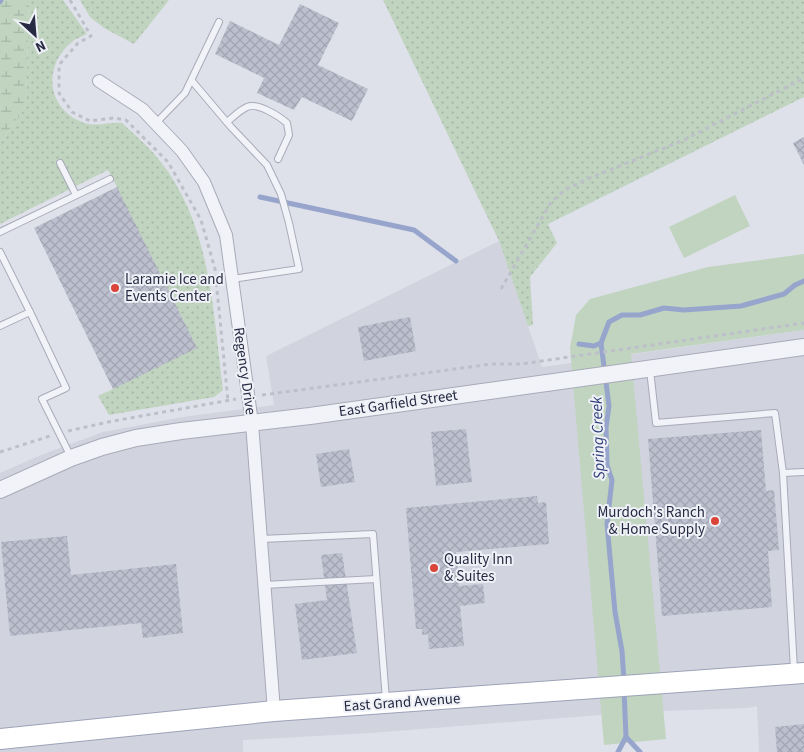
<svg xmlns="http://www.w3.org/2000/svg" width="804" height="752" font-family="'Source Sans 3',sans-serif">
<style>
.built{fill:#d1d3df}
.grass{fill:url(#grass-dots)}
.wetland{fill:url(#wetland-marsh)}
.park{fill:#c0d4c0}
.lines{fill:none;stroke-linecap:round;stroke-linejoin:round}
.stream{stroke:#97a5cd;stroke-width:5}
.building{fill:url(#building-cross-hatch)}
.service-casing{stroke:#a8aab8;stroke-width:8}
.minor-casing{stroke:#a8aab8;stroke-width:14}
.tertiary-casing{stroke:#a8aab8;stroke-width:18}
.primary-casing{stroke:#9da2b7;stroke-width:22}
.path{stroke:#bdbfc9;stroke-width:3;stroke-dasharray:4 4;stroke-linecap:butt}
.service{stroke:#f2f3f8;stroke-width:6}
.minor{stroke:#f2f3f8;stroke-width:12}
.tertiary{stroke:#f2f3f8;stroke-width:16}
.primary{stroke:#fff;stroke-width:20}
.poi-dot{fill:#da4439;stroke:#eff1f7;stroke-width:2}
.labels{text-anchor:middle;stroke-width:4;stroke-linejoin:round;paint-order:stroke}
.poi-label{font-size:15px;fill:#262b43;stroke:#eff1f7;text-anchor:start}
.street-label{font-size:15px;fill:#262b43;stroke:#eff1f7}
.water-label{font-size:16px;font-style:italic;fill:#2d3e7a;stroke:#eff1f7}
</style>
<defs>
<pattern id="grass-dots" width="8" height="8" patternUnits="userSpaceOnUse" patternTransform="scale(1.25)"><rect width="8" height="8" fill="#c0d4c0"/><path d="M2 2h.1M6 6h.1" fill="none" stroke="#a5b6a6" stroke-width="1.8" stroke-linecap="round"/></pattern>
<pattern id="wetland-marsh" width="20" height="14" patternUnits="userSpaceOnUse" patternTransform="scale(1.25)"><rect width="20" height="14" fill="#c0d4c0"/><path d="M1 5h8M5 5V1M11 12h8M15 12V8" fill="none" stroke="#a5b6a6"/></pattern>
<pattern id="building-cross-hatch" width="8" height="8" patternUnits="userSpaceOnUse" patternTransform="scale(1.25)"><rect width="8" height="8" fill="#bcbfcd"/><path d="M0 0l8 8M0 8l8-8" fill="none" stroke="#a1a4b1"/></pattern>
</defs>
<rect width="100%" height="100%" fill="#dfe1ea"/>
<path class="built" d="M499 241 542 367 804 330V752H759L757 706 748 708 609 713 600 715 371 733 243 740V752H0V473L41 455 103 432 183 417 274 405 266 356Z"/>
<g class="grass">
<path d="M29 0H63L87 34C83 36 77 38 73 41 42 65 46 109 84 123 97 127 110 122 122 123 135 135 149 147 160 161 211 224 213 313 223 390L214 397 109 415 98 396 113 389 117 187 108 170 0 224V143L26 106Z"/>
<path d="M80 0H169L134 44 104 28 90 17Z"/>
<path d="M383 0H804V97L548 224 557 243 530 277 533 325 528 326 499 241Z"/>
</g>
<path class="wetland" d="M0 0H29L26 106 0 143Z"/>
<g class="park">
<path d="M735 195 750 226 684 258 669 227Z"/>
<path d="M804 254V330L631 354 666 739 604 745 570 348 576 315 590 299 708 267Z"/>
</g>
<g class="lines">
<g class="stream">
<path d="M0 2 1 0"/>
<path d="M260 197 414 230 456 261"/>
<path d="M579 344 594 346 601 343"/>
<path d="M624 681 622 651 615 612 607 524 612 480 607 465 606 428 609 406 601 343 609 322 622 315H640L664 308 684 310 741 306 784 294 795 285 804 281"/>
<path d="M624 689 626 737 640 752"/>
<path d="M618 752 626 737"/>
</g>
</g>
<g class="building">
<path d="M300 4 339 23 318 65 368 89 352 121 302 97 294 110 257 93 264 78 215 54 230 21 279 45Z"/>
<path d="M804 137V165L793 143Z"/>
<path d="M117 187 197 348 113 389 34 228Z"/>
<path d="M410 317 416 351 364 361 358 327Z"/>
<path d="M466 429 472 482 436 486 431 432Z"/>
<path d="M761 430 766 491 774 490 779 550 768 551 772 607 662 616 648 439Z"/>
<path d="M349 449 355 482 321 487 316 454Z"/>
<path d="M537 496 538 503 546 502 549 544 456 552 459 586 483 584 485 603 460 606 464 646 429 649 428 634 422 635V629H416L406 508Z"/>
<path d="M67 536 71 575 176 564 183 633 143 638 141 623 10 636 1 542Z"/>
<path d="M342 553 357 653 302 660 295 604 327 600 321 555Z"/>
<path d="M804 724V752H777L775 727Z"/>
</g>
<g class="lines">
<defs>
<g id="service">
<path d="M192 81 231 127 267 165 281 194 289 223 299 269 232 279"/>
<path d="M227 122C233 117 240 110 247 107 257 102 279 116 287 123L289 135 278 159"/>
<path d="M156 123 185 93 219 22"/>
<path d="M60 163 76 195"/>
<path d="M0 232 110 179"/>
<path d="M0 252 30 312"/>
<path d="M0 326 30 312 66 388 42 399 71 457"/>
<path d="M650 370 656 423 775 413 783 473 794 670"/>
<path d="M783 473 804 472"/>
<path d="M261 539 373 534 386 700"/>
<path d="M264 585 376 579"/>
</g>
<path id="minor" d="M99 81 142 109 182 151 204 182 226 235 252 423 274 711"/>
<path id="tertiary" d="M0 490 71 458 102 447 136 438 181 431 310 416 804 347"/>
<path id="primary" d="M0 739 274 711 804 673"/>
</defs>
<use href="#service" class="service-casing"/>
<use href="#minor" class="minor-casing"/>
<use href="#tertiary" class="tertiary-casing"/>
<use href="#primary" class="primary-casing"/>
<g class="path">
<path d="M70 0 91 36 78 43 59 65V93L72 112 90 121 114 118 126 120 168 162 201 220 215 269 228 401"/>
<path d="M501 289 551 202 565 190 585 180 684 140 804 78"/>
<path d="M262 395 492 364H521L804 323"/>
<path d="M68 431 108 422 236 399"/>
<path d="M0 452 50 436"/>
</g>
<use href="#service" class="service"/>
<use href="#minor" class="minor"/>
<use href="#tertiary" class="tertiary"/>
<use href="#primary" class="primary"/>
</g>
<g class="poi-dot">
<circle cx="115" cy="288" r="5"/>
<circle cx="715" cy="521" r="5"/>
<circle cx="434" cy="568" r="5"/>
</g>
<g class="labels">
<g class="poi-label">
<text x="125" y="284">Laramie Ice and<tspan x="125" dy="17">Events Center</tspan></text>
<text x="705" y="517" text-anchor="end">Murdoch's Ranch<tspan x="705" dy="17">&amp; Home Supply</tspan></text>
<text x="444" y="564">Quality Inn<tspan x="444" dy="17">&amp; Suites</tspan></text>
</g>
<g class="street-label">
<text transform="translate(245 371) rotate(82)" y="5">Regency Drive</text>
<text transform="translate(398 403) rotate(-8)" y="5">East Garfield Street</text>
<text transform="translate(402 702) rotate(-4)" y="5">East Grand Avenue</text>
</g>
<g class="water-label">
<text transform="translate(597 438) rotate(-92)" y="6">Spring Creek</text>
</g>
</g>
<g transform="translate(35 35) rotate(154)" stroke="#eff1f7" stroke-width="4" paint-order="stroke">
<path d="M0-4L9 19L0 12L-9 19Z" fill="#262b43"/>
<text y="-8" font-size="14" font-weight="bold" text-anchor="middle" fill="#262b43">N</text>
</g>
</svg>
